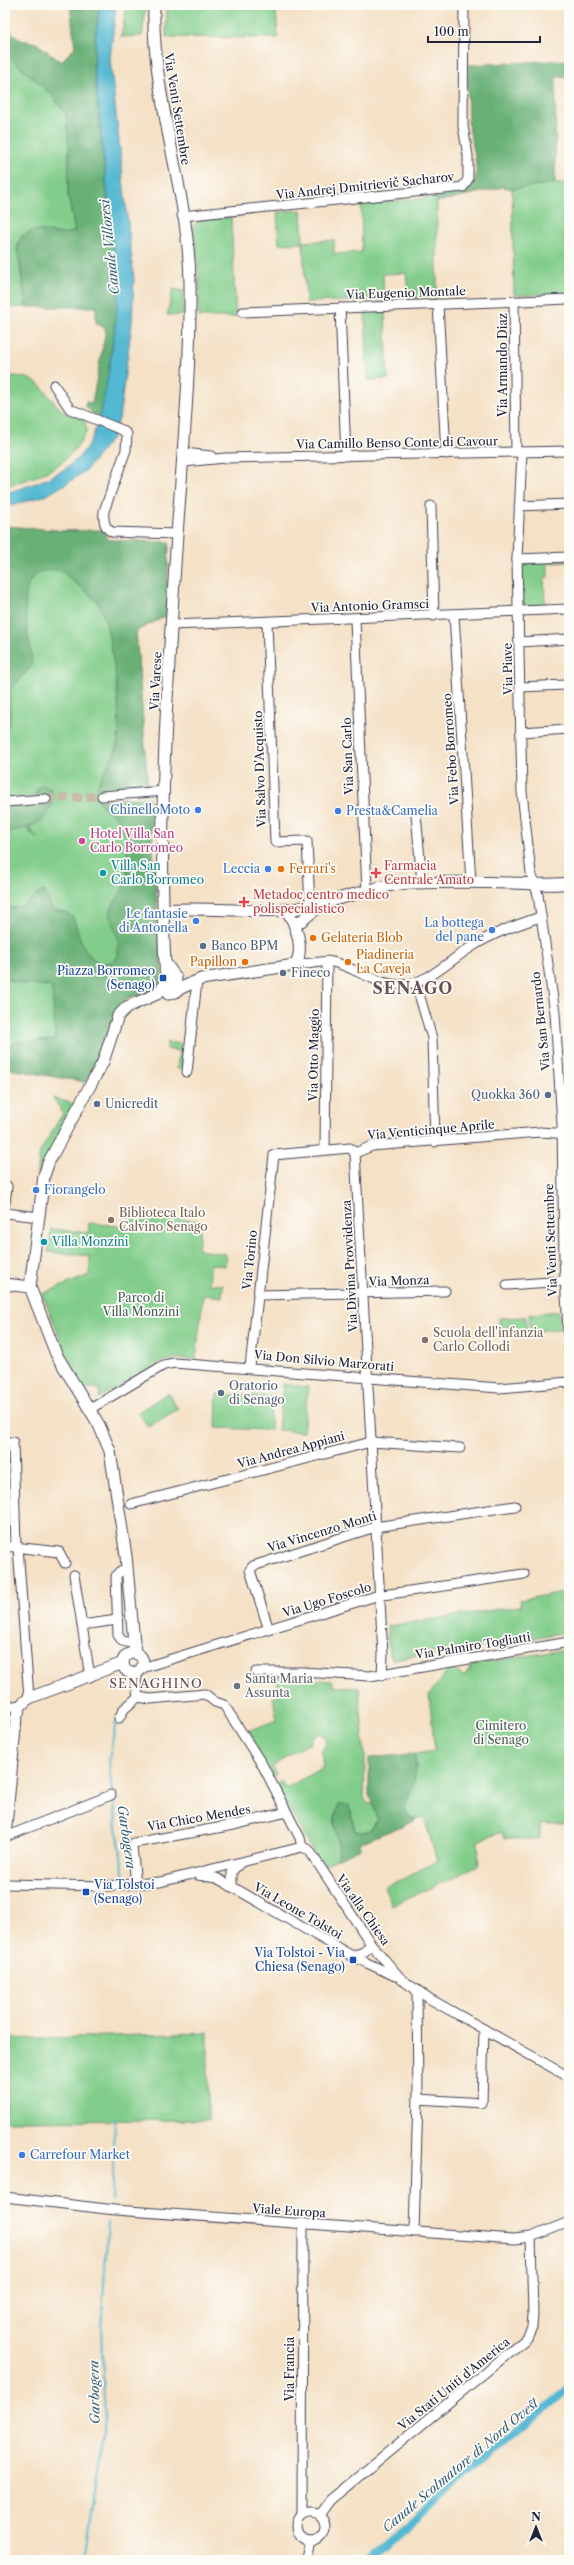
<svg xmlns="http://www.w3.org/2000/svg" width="574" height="2565" font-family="'Libre Caslon Text',serif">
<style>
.green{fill:#82cd8b;stroke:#527863}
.forest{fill:#69b077;stroke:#466959}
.water{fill:#52b8d1;stroke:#3a6d86}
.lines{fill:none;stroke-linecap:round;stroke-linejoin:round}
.stream{stroke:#52b8d1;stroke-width:2}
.canal{stroke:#52b8d1;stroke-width:8}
.minor-tunnel{stroke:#cabbaa;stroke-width:9;stroke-dasharray:9 4.5;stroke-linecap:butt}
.minor-casing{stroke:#423f50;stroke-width:11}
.tertiary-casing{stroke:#423f50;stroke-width:13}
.minor{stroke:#fff;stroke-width:9}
.tertiary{stroke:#fff;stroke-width:11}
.shop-dot{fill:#3f7fe0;stroke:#fdfcf7;stroke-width:1.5}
.hotel-dot{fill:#d1479c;stroke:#fdfcf7;stroke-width:1.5}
.food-dot{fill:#e8710a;stroke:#fdfcf7;stroke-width:1.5}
.culture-dot{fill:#0f9aa8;stroke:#fdfcf7;stroke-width:1.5}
.health-dot{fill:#e0444e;stroke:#fdfcf7;stroke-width:1.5}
.service-dot{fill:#5c6f8a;stroke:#fdfcf7;stroke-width:1.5}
.transit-dot{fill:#1a4fb4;stroke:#fdfcf7;stroke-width:1.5}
.education-dot{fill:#8d6e63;stroke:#fdfcf7;stroke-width:1.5}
.worship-dot{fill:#6b7280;stroke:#fdfcf7;stroke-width:1.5}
.labels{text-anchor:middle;stroke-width:3.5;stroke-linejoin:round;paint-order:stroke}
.street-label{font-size:12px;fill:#22223b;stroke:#fdfcf7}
.shop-label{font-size:12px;fill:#366cbe;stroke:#fdfcf7;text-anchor:end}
.hotel-label{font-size:12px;fill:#b23c85;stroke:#fdfcf7;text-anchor:start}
.culture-label{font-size:12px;fill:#0d838f;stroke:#fdfcf7;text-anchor:start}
.health-label{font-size:12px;fill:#be3a42;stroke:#fdfcf7;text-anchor:start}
.food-label{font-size:12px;fill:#c56008;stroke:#fdfcf7;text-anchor:start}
.service-label{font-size:12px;fill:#4e5e75;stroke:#fdfcf7;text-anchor:start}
.transit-label{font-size:12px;fill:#164399;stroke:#fdfcf7;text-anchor:end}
.education-label{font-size:12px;fill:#785e54;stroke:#fdfcf7;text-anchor:start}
.park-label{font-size:12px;fill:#445e57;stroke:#fdfcf7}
.worship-label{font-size:12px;fill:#5b616d;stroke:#fdfcf7;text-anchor:start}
.water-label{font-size:13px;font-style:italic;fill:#355e77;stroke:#fdfcf7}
.neighbourhood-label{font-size:13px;letter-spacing:1px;fill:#6a4f58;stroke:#fdfcf7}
.district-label{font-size:16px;font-weight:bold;letter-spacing:1px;fill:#6a4f58;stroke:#fdfcf7}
</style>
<rect width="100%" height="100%" fill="#fdfcf7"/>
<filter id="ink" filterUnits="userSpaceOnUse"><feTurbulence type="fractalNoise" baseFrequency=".025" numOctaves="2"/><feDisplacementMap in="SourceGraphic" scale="8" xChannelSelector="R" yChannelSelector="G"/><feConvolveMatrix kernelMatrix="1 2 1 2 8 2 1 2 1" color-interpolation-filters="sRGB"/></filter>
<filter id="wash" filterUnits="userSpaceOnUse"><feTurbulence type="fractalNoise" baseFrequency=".012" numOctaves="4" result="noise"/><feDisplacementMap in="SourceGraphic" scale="16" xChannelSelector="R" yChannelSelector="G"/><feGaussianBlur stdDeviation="0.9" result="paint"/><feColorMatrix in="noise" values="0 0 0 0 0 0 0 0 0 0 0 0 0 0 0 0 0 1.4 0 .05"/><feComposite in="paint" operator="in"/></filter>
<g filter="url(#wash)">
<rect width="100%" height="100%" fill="#f4e1c6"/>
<g class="green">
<path d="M127 5H146L142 36 121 37Z"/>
<path d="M167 5H243L245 8 276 9 278 38 166 37Z"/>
<path d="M5 51 51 94 66 115 69 150 68 196 75 231C57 240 38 222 21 237L17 248 26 307 5 308Z"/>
<path d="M555 183 569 184V294L514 295 512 189Z"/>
<path d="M437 197V298L409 299 406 273 383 274 384 300 306 302 303 243 279 244 277 212 301 210 303 242 334 240V254L362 252 361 204Z"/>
<path d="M231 217 236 317H199V277L193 226 199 220Z"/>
<path d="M173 289 184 291 183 315H167Z"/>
<path d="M385 311 388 379 368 380 365 312Z"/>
<path d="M5 376C44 375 39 390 63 411 68 415 78 417 84 418L87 431C68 467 42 476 5 486Z"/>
<path d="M5 526 65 531 104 530 108 540 169 542 166 616 136 631 148 788 100 792 101 800 149 797 151 992 127 998 118 1007 98 1058 85 1082 5 1068V808L47 805 46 796 5 799Z"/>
<path d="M567 560V562L548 563V577L544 578 545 605 525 606 522 603 521 565 525 562Z"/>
<path d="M167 1042 187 1045 184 1070 177 1069 179 1051 166 1049Z"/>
<path d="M53 1098 75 1104 39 1175H37L40 1152 63 1113Z"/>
<path d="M130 1214 201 1221 198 1250 226 1254 225 1266 211 1264 209 1284 223 1285 222 1297 203 1295 196 1359H175L162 1362 99 1398 100 1389 89 1388 82 1391 42 1294 89 1275 90 1256 48 1252 51 1229 88 1233 89 1223 128 1227Z"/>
<path d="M559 1311 561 1329 530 1331 529 1314Z"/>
<path d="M526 1317 527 1331 500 1333 499 1318Z"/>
<path d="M283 1384 308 1387 303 1432 278 1430Z"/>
<path d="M168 1393 178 1409 148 1427 138 1412Z"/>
<path d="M217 1394 271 1396 270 1430 216 1428Z"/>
<path d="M569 1591V1632L393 1659 389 1655 387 1626 521 1606 520 1600Z"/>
<path d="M569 1649V1824H540V1839H504L502 1832 478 1841 479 1866 392 1905 384 1886 403 1879 437 1861 424 1817 412 1819 404 1809C410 1792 420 1773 414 1754L435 1751 429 1695 450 1667 464 1677 474 1664Z"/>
<path d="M276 1677 333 1681V1686L359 1688 365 1758 364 1798 368 1804 374 1803 377 1819 371 1830 363 1832 355 1831 351 1811 339 1805C327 1829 343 1834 337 1859L321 1866 275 1784 281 1781 286 1788 323 1767 321 1752 326 1743 325 1736 319 1733 311 1738V1743C296 1749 284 1757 272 1768L276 1774 272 1777 245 1732 277 1720 273 1697 279 1696Z"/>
<path d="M208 2033V2120L5 2121 11 2039Z"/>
</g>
<g class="forest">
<path d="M70 5H100L96 32 94 68 118 293 117 316 103 409 100 416 93 414 85 406 86 402 92 403 106 329 96 323V307H26L20 261 17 248 21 237C39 222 57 240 75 231L68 196 69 150 66 115 51 94 8 56 5 51V28L21 40 36 43 61 62 75 47Z"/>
<path d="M569 60V76L556 77 555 183 512 189 503 187 437 202V197L469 190C486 175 468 137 468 118 467 100 468 82 468 65Z"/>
<path d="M5 526 65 531 104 530 108 540 169 542 166 616 136 631 148 788 100 792 101 800 149 797 162 972 160 984 151 992 127 998 118 1007 98 1058 85 1082 5 1068 7 1049 14 1042 55 1040 52 988 49 986 23 984 5 979V907C19 911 30 902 40 892L45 891 52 910 65 912 73 917C79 934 83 957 102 964L112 962 118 956V938L109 915C111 906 119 897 123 888 130 871 129 836 118 820 109 806 97 811 97 790 97 779 113 761 117 746 123 721 112 625 98 603 95 599 64 573 59 570 8 565 29 629 32 660L31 667 11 689 10 721 5 733Z"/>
<path d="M5 784 7 799H5L12 807 47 805 46 796 35 797 37 789 43 785 50 789C59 806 44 823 28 827L38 839 26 828 5 833Z"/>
<path d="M414 1754C420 1773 410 1792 404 1809L408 1816 416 1820 360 1843 361 1848 337 1859C343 1835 328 1828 339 1805H349L355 1831 363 1832 371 1830 377 1819 373 1802 369 1796V1758Z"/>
</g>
<path class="water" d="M100 5H116L110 59 134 279 132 323 119 419 112 438 86 470 72 480 47 495 5 507V493C82 471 96 453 108 374 112 347 117 320 118 293L94 68 96 32Z"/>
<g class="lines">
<g class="stream">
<path d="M112 1793 109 1760 116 1721"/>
<path d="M113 1798 124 1878"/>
<path d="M112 2201 115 2118"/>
<path d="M84 2560 105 2419 101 2330 108 2222"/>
</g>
<path class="canal" d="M366 2560 569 2388"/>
</g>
</g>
<g filter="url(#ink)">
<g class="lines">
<path class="minor-tunnel" d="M46 799 102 796"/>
<defs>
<g id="minor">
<path d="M182 216 463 187 468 179V156L463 126 464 5"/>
<path d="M514 301 516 452"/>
<path d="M438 304 446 454"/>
<path d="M340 308 346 456"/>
<path d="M243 312 569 299"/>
<path d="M54 385 70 409 122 430 127 434 126 450 104 511C103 520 104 528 112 532L177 534"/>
<path d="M522 452 517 559 522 792 531 873 538 895 555 1013 562 1124 564 1259 569 1347"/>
<path d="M184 453 211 456"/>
<path d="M184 462 225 458 569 451"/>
<path d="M431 506 434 616"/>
<path d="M519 506 569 504"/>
<path d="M517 559 569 557"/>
<path d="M454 615 471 882"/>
<path d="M355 619 367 891"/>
<path d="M267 622 275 842 307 841 310 906"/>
<path d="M172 625 569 609"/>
<path d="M520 642 569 639"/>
<path d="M521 687 565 685"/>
<path d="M521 732 569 729"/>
<path d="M102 796 164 791"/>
<path d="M5 802 46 799"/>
<path d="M416 814 422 883"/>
<path d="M297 962C309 967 321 959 333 962 355 968 376 984 399 985 428 985 449 960 473 946 493 933 517 925 540 917"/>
<path d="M416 984 432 1038 435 1142"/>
<path d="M187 1072 197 981"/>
<path d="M325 1150 327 961"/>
<path d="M355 1153 383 1655 382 1675"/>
<path d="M355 1153 372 1146 540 1132 569 1134"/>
<path d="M5 1203 7 1186"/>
<path d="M5 1213 39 1217"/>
<path d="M507 1285 565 1281"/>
<path d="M258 1295 445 1291"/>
<path d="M250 1367 274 1155 350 1148 355 1153"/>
<path d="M90 1409 164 1365 174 1363 499 1388 569 1382"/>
<path d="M5 1442H13L16 1547"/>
<path d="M131 1504 371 1442 460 1448"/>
<path d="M5 1546 59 1552 65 1563"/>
<path d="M18 1547 29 1698"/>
<path d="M127 1570 119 1572 116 1576 118 1635 122 1641 131 1643"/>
<path d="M74 1575 82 1625"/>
<path d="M269 1630 250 1570 253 1566 375 1527 515 1506"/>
<path d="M142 1668 376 1596 524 1574"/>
<path d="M256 1672H302L370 1676 569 1642"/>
<path d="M90 1677 82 1625 117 1620"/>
<path d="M138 1697 150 1699 205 1694 215 1702 224 1705 263 1766 300 1838 302 1847"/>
<path d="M5 1707 21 1705"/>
<path d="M119 1718 124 1709 138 1697 136 1681 138 1673"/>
<path d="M5 1837 111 1795"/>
<path d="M302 1847 309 1850 371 1944 402 1980 430 1999 569 2077"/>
<path d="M198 1875 216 1878 224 1882 352 1956 395 1976"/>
<path d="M5 1884 107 1886 160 1882 302 1847"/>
<path d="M136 1884 132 1847 134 1843 234 1825 287 1812"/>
<path d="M232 1887V1871L240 1863"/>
<path d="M352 1956 364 1952 371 1944"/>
<path d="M418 2099 482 2103 484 2029"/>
<path d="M5 2197 115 2210 514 2239 531 2237 569 2222"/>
<path d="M414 2232 418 2099 417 1990"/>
<circle cx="311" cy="2527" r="14"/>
<path d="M302 2515 303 2223"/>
<path d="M319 2515 330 2500 527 2338 532 2327 533 2315 531 2237"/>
<path d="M304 2560 307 2557 311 2541"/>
</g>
<g id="tertiary">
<path d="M154 5C151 99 189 190 190 283 191 367 183 451 177 535 167 684 157 834 166 983L175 992"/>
<path d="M165 910C207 906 251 914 293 909 333 904 371 885 411 883 445 882 478 882 512 883 531 883 549 886 569 883"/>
<path d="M295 926 321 905"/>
<path d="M167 965 176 978 175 992"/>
<path d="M168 994 201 979 295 965C305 950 296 923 286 910"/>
<path d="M5 1284 30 1287"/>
<circle cx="133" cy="1663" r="10"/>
<path d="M135 1653 126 1556 110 1451 99 1425 56 1354 30 1287 44 1176 49 1161 103 1062 118 1016 127 1007 157 994 166 983"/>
<path d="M5 1836 16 1718 21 1705 29 1698 123 1663"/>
</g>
</defs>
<use href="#minor" class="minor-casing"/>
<use href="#tertiary" class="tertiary-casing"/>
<use href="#minor" class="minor"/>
<use href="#tertiary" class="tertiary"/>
</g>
</g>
<g class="shop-dot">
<circle cx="198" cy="810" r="4"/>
<circle cx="338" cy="811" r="4"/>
<circle cx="268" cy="869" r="4"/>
<circle cx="196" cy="921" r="4"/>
<circle cx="492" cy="930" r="4"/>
<circle cx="36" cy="1190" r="4"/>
<circle cx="22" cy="2155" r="4"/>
</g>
<circle class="hotel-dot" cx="82" cy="841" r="4"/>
<g class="food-dot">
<circle cx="281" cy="869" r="4"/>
<circle cx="313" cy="938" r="4"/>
<circle cx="245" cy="962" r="4"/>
<circle cx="348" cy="962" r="4"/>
</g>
<g class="culture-dot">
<circle cx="103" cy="873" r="4"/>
<circle cx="44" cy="1242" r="4"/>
</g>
<g class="health-dot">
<path d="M374 867h4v4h4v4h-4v4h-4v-4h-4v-4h4z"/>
<path d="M242 896h4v4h4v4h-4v4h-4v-4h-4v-4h4z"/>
</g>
<g class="service-dot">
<circle cx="203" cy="946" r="4"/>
<circle cx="283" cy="973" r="4"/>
<circle cx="548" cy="1095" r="4"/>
<circle cx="97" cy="1104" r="4"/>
<circle cx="221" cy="1393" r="4"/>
</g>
<g class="transit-dot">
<rect x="159" y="974" width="8" height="8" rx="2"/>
<rect x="82" y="1888" width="8" height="8" rx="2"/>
<rect x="349" y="1956" width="8" height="8" rx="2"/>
</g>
<g class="education-dot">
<circle cx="111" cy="1220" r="4"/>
<circle cx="425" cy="1340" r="4"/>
</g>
<circle class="worship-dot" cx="237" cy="1686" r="4"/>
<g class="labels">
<g class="street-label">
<text transform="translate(177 109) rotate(81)" y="4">Via Venti Settembre</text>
<text transform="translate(365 186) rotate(-6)" y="4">Via Andrej Dmitrievič Sacharov</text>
<text transform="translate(406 293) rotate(-2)" y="4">Via Eugenio Montale</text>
<text transform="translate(503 365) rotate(-90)" y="4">Via Armando Diaz</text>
<text transform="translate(397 443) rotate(-1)" y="4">Via Camillo Benso Conte di Cavour</text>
<text transform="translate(370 606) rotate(-2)" y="4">Via Antonio Gramsci</text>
<text transform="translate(508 669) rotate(-91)" y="4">Via Piave</text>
<text transform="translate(156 681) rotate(-87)" y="4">Via Varese</text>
<text transform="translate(451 749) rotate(-94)" y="4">Via Febo Borromeo</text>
<text transform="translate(348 756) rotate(-92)" y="4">Via San Carlo</text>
<text transform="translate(260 769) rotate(-92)" y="4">Via Salvo D'Acquisto</text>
<text transform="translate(541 1021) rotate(-96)" y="4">Via San Bernardo</text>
<text transform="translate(314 1055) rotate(-89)" y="4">Via Otto Maggio</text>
<text transform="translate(431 1130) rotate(-5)" y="4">Via Venticinque Aprile</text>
<text transform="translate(551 1240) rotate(-92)" y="4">Via Venti Settembre</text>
<text transform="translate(250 1260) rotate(-84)" y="4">Via Torino</text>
<text transform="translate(350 1266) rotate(-93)" y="4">Via Divina Provvidenza</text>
<text transform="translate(399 1281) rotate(-2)" y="4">Via Monza</text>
<text transform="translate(324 1361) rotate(5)" y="4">Via Don Silvio Marzorati</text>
<text transform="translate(291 1450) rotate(-15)" y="4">Via Andrea Appiani</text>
<text transform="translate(322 1532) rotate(-17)" y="4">Via Vincenzo Monti</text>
<text transform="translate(327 1600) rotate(-17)" y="4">Via Ugo Foscolo</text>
<text transform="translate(473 1646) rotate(-9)" y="4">Via Palmiro Togliatti</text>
<text transform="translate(199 1818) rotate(-10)" y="4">Via Chico Mendes</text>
<text transform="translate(363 1910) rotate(55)" y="4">Via alla Chiesa</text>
<text transform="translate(298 1911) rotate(30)" y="4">Via Leone Tolstoi</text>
<text transform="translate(289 2211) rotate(4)" y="4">Viale Europa</text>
<text transform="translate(290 2369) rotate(-90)" y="4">Via Francia</text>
<text transform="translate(454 2384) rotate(-39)" y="4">Via Stati Uniti d'America</text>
</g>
<g class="shop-label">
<text x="190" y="814">ChinelloMoto</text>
<text x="346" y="815" text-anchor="start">Presta&amp;Camelia</text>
<text x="260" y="873">Leccia</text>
<text x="188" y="918">Le fantasie<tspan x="188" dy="14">di Antonella</tspan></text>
<text x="484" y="927">La bottega<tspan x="484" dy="14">del pane</tspan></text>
<text x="44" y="1194" text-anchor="start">Fiorangelo</text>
<text x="30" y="2159" text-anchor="start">Carrefour Market</text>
</g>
<g class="hotel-label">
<text x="90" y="838">Hotel Villa San<tspan x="90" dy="14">Carlo Borromeo</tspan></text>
</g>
<g class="culture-label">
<text x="111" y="870">Villa San<tspan x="111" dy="14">Carlo Borromeo</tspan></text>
<text x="52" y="1246">Villa Monzini</text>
</g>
<g class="health-label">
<text x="384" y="870">Farmacia<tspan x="384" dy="14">Centrale Amato</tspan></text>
<text x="253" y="899">Metadoc centro medico<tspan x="253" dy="14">polispecialistico</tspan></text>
</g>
<g class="food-label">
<text x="289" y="873">Ferrari's</text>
<text x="321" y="942">Gelateria Blob</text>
<text x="356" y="959">Piadineria<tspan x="356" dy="14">La Caveja</tspan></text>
<text x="237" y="966" text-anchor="end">Papillon</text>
</g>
<g class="service-label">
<text x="211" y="950">Banco BPM</text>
<text x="291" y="977">Fineco</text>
<text x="540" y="1099" text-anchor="end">Quokka 360</text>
<text x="105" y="1108">Unicredit</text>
<text x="229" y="1390">Oratorio<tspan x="229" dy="14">di Senago</tspan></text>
</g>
<g class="transit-label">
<text x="155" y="975">Piazza Borromeo<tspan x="155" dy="14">(Senago)</tspan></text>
<text x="94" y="1889" text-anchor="start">Via Tolstoi<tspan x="94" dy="14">(Senago)</tspan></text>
<text x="345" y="1957">Via Tolstoi - Via<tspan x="345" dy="14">Chiesa (Senago)</tspan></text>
</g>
<g class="education-label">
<text x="119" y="1217">Biblioteca Italo<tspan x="119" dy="14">Calvino Senago</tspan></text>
<text x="433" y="1337">Scuola dell'infanzia<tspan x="433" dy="14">Carlo Collodi</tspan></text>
</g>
<g class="park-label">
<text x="141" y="1302">Parco di<tspan x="141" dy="14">Villa Monzini</tspan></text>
<text x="501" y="1730">Cimitero<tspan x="501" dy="14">di Senago</tspan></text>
</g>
<g class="worship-label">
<text x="245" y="1683">Santa Maria<tspan x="245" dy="14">Assunta</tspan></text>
</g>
<g class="water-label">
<text transform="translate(109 247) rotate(-96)" y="5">Canale Villoresi</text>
<text transform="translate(127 1837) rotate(82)" y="5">Garbogera</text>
<text transform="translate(94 2392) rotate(-91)" y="5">Garbogera</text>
<text transform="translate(460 2465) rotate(-40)" y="5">Canale Scolmatore di Nord Ovest</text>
</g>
<g class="neighbourhood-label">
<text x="156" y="1688">SENAGHINO</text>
</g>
<g class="district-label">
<text x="413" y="994">SENAGO</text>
</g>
</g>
<rect width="574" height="2565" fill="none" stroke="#fdfcf7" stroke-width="20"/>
<g transform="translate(536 2527)" stroke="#fdfcf7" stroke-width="3" paint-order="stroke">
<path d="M0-3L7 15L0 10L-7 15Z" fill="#22223b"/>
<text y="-6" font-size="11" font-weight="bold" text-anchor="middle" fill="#22223b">N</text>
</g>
<path d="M428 36v6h112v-6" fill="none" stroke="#22223b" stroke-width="2"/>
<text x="434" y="36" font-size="12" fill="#22223b" stroke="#fdfcf7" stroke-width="3" paint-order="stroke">100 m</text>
</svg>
